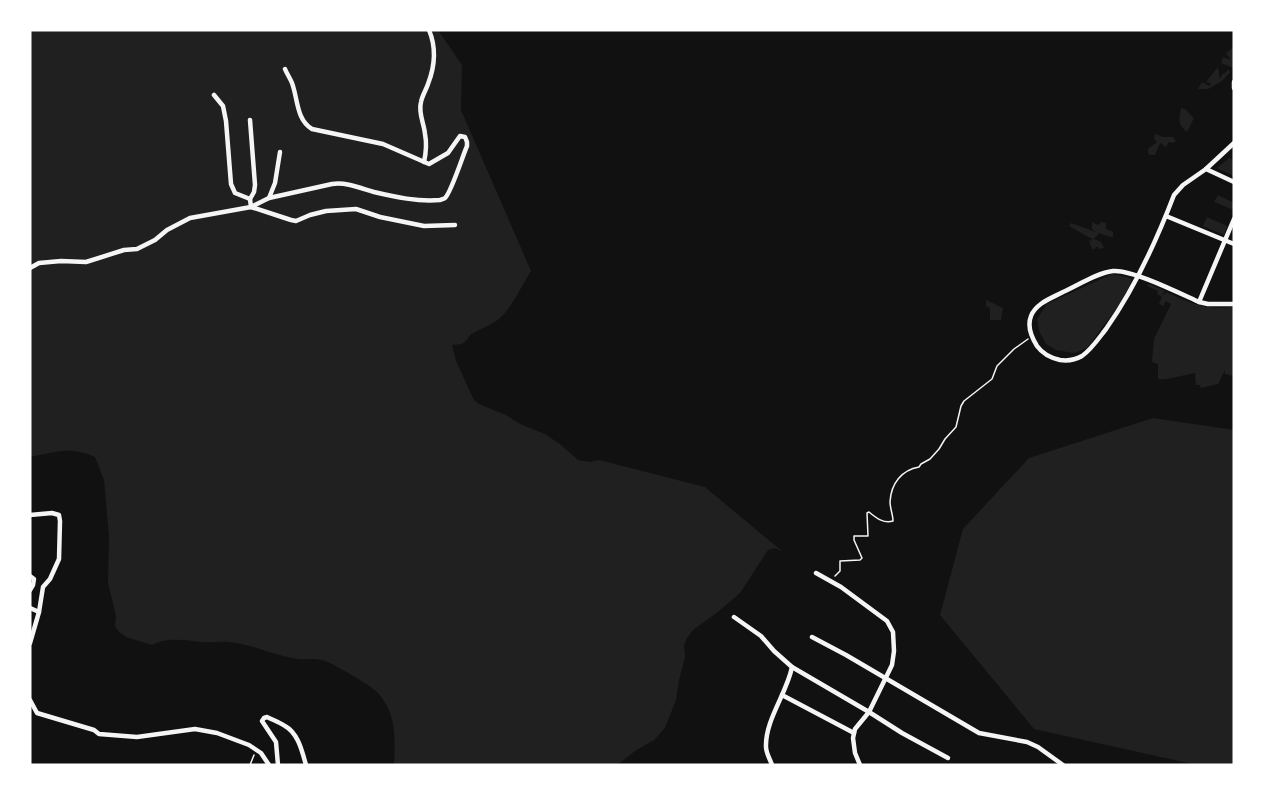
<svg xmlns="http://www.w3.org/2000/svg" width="1264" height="795" font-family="Barlow,sans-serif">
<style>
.green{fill:#202020}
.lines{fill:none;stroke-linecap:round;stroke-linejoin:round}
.path{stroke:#f5f5f5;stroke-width:1.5}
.minor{stroke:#f5f5f5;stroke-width:4.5}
</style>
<rect width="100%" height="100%" fill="#111"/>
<g class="green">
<path d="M30 30H438L462 65 461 110 531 271C522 285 512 308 499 319 490 326 479 329 470 335V337L468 336V339L462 344 452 345 456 361 474 400 479 404 506 415 520 424 545 434 561 445 578 460 590 462 599 460 705 487 783 552 775 548 768 550 740 593 719 611 693 630 687 638 684 645 685 657 679 680 676 700 665 728 654 740 635 751 617 765H394C395 737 397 714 377 692 370 685 331 662 322 660 314 658 306 660 299 659 275 656 253 644 228 642 219 641 210 643 201 642 184 640 167 637 152 645L126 637 119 632 115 626 116 616 108 583 109 537 104 480 95 457C70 446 56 452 30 457Z"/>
<path d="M1234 47V66L1233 68 1221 63 1223 57 1231 60 1226 53Z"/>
<path d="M1218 67 1220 79 1223 73 1224 74 1229 69V72L1232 70 1222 81 1208 89H1198L1202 82 1209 86 1211 84 1210 83 1206 82Z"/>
<path d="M1181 108 1185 109 1194 118 1187 132C1177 123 1179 120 1181 108Z"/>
<path d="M1155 134 1163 137H1173L1176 141 1173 143 1169 142 1166 147 1160 143 1155 155H1150L1148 153V149L1157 142 1154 139Z"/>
<path d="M1230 158 1234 162V176L1217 168 1228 159Z"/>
<path d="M1218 195 1234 203V210L1214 202Z"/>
<path d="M1207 217 1227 226 1224 235 1203 226Z"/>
<path d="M1092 222 1098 225 1101 222 1106 223V229L1113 232V237L1107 236 1099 233 1095 238H1092L1101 242 1104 248 1099 249 1098 247H1096L1095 249H1092L1089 240 1092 241V239L1069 226 1071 223 1096 232 1092 229Z"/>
<path d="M1112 274 1126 277 1132 279 1125 297 1087 348 1074 353 1067 352 1056 350 1046 344 1039 331 1037 319 1047 304Z"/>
<path d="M1149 284 1165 291 1163 294 1160 293 1164 295 1166 292C1192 304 1205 310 1234 307V376L1225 374V370L1218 384 1201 388 1200 385H1196L1195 373C1183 375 1169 380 1158 379V364L1152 362 1154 339 1171 304 1165 301 1164 306 1159 304 1162 297 1157 294 1158 291 1147 286Z"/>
<path d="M986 300 1003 308 1001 320H990V308L986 306Z"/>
<path d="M1153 418 1234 430V765H1197L1034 729 940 615 963 529 1029 458Z"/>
</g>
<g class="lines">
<g class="path">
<path d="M835 576 840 571V561L860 560 862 558 854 540V536H868L867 513 869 512C876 518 884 524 893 521 893 515 890 508 890 502 891 483 902 470 919 467L921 464 930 459 939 449 945 439 956 427 961 406 964 401 992 379 997 366 1014 349 1028 339"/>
<path d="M250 765 254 755"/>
</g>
<g class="minor">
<path d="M1234 82V88"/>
<path d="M214 95 223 106 226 121 231 184 235 193 250 199 254 192 255 185 250 120"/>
<path d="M1234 143 1206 169 1183 185 1174 195C1156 242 1135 288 1106 329 1099 338 1091 350 1082 356 1075 360 1067 361 1060 360 1051 358 1042 353 1037 346 1032 338 1027 326 1031 316 1036 303 1052 298 1063 292 1079 285 1096 273 1113 271 1131 269 1181 294 1199 302L1208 304H1234"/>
<path d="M424 162C426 153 427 144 425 134 424 123 418 113 421 102 422 96 426 90 428 84 435 66 437 49 429 30"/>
<path d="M1206 169 1234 182"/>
<path d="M269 198 275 183 280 152"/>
<path d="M250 199 251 207 291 220 296 221 310 215 326 211 356 209 380 217 424 226 455 225"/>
<path d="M1166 216 1234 244"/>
<path d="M30 268 39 263 61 261 86 262 124 250 137 249 155 240 167 230 190 218 251 207 269 198 332 184C347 182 360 188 374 192 395 197 418 202 440 200 442 199 444 199 445 198 451 193 463 155 467 146V142L465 137 460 136 448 153 429 164 383 144 312 129C296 119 298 99 292 83 290 78 287 74 285 69"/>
<path d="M1199 302 1234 219"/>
<path d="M30 515 52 513 59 515 60 521 59 559 50 579 43 587 39 612 30 643"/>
<path d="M816 573 841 587 887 621 893 632 894 651 892 665 869 712 855 729 853 738 855 753 860 765"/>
<path d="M30 576 34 579 33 585 30 590"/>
<path d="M30 608 39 612"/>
<path d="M734 617 761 636 774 651 792 667C787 693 765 720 766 747 766 753 770 759 772 765"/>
<path d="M812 637 846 655 979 733 1027 742 1038 747 1063 765"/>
<path d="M792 667 869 712 902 733 948 758"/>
<path d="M782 695 854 733"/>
<path d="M30 700 37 713 94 730 99 734 137 737 195 729 217 733 249 745 261 753 269 765"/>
<path d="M278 765 276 742 262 721 264 718 267 717C273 720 279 722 285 726 298 733 302 751 306 765"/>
</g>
</g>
<rect width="1264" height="795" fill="none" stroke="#ffffff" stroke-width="63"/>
</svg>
